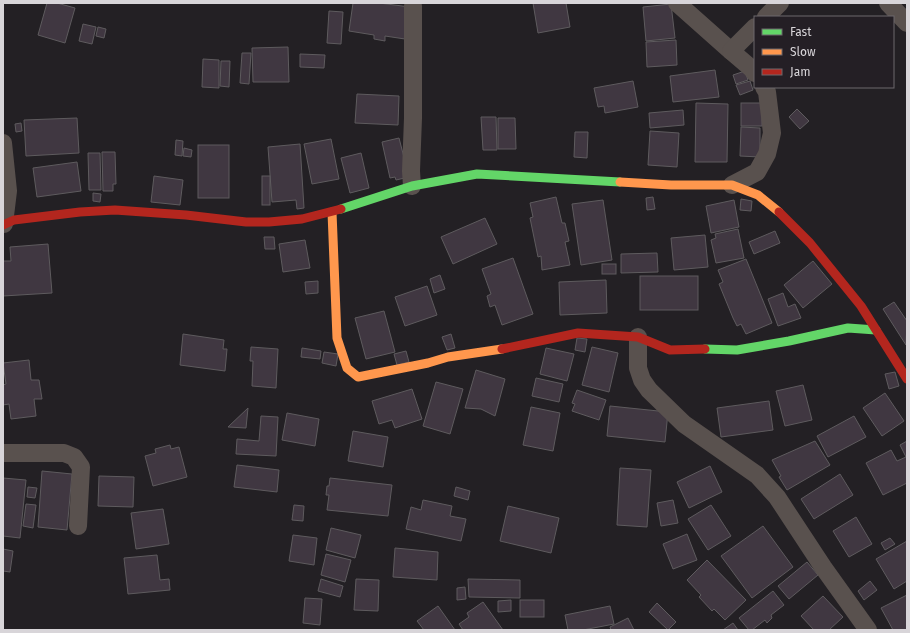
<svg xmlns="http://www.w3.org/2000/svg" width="910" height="633" font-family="'Fira Sans',sans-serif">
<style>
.building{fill:#403741;stroke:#5e5b5e}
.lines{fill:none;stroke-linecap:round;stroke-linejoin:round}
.street{stroke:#59514e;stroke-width:18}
.fast{stroke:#63d668;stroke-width:9}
.slow{stroke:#ff974d;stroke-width:9}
.jam{stroke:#b3261e;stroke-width:9}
</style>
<rect width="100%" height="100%" fill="#232024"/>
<g class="building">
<path d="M47 3H57L75 8 65 43 38 35Z"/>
<path d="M353 3H379L410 7 405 39 385 36V41L374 39V35L349 31Z"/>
<path d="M533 3H566L570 27 538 33Z"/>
<path d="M671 4 675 38 646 41 643 7Z"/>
<path d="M329 11 343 12 341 44 327 43Z"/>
<path d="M83 24 96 27 92 44 79 41Z"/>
<path d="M98 27 106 29 104 38 96 36Z"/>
<path d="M676 40 677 65 647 67 646 42Z"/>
<path d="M288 47 289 82H253L252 48Z"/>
<path d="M242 53H251L249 84 240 83Z"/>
<path d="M300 54 325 55 324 68 300 67Z"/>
<path d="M203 59 219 60V88L202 87Z"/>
<path d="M221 61H230L229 87 220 86Z"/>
<path d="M715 70 719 97 673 102 670 76Z"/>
<path d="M745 71 748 80 736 84 733 75Z"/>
<path d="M633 81 638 107 605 113 604 106 598 107 594 88Z"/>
<path d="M750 81 753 90 740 95 736 85Z"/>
<path d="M357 94 399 96 398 125 355 123Z"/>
<path d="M696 103 728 104 727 162H695Z"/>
<rect x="741" y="103" width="21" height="23"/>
<path d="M797 109 809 121 800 129 789 117Z"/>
<path d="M683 110 684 125 650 128 649 113Z"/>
<path d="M481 117H496L497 150H483Z"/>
<path d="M77 118 79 153 26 156 24 120Z"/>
<path d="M498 118H515L516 149H498Z"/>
<path d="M21 123 22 131 16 132 15 124Z"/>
<path d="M741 127 760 128V157L740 156Z"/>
<path d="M650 131 679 133 677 167 648 165Z"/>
<path d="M575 132H588L587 158 574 157Z"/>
<path d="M399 138 409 177 396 180 395 177 390 178 382 142Z"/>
<path d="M331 139 339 179 312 184 304 144Z"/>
<path d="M176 140 183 141 182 156 175 155Z"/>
<path d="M300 144 304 208 297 209 296 200 272 202 268 147Z"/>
<rect x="198" y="145" width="31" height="53"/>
<path d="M184 148 192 150 191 157 183 156Z"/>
<path d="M102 152H115L116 184H113V191H103Z"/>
<path d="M88 153H100L101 190H89Z"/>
<path d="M361 153 369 188 350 193 341 158Z"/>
<path d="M77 162 81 191 37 197 33 168Z"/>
<path d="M154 176 183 180 180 205 151 202Z"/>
<rect x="262" y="176" width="8" height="29"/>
<path d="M93 193 101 194 100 202 93 201Z"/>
<path d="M556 197 562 223H565L569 241 565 242 570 265 542 270 541 256 538 257 530 218 533 217 530 203Z"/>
<path d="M653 197 655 209 647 210 646 198Z"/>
<path d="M741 199 752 201 751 211 740 210Z"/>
<path d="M603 200 612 260 581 265 572 204Z"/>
<path d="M734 200 739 227 711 233 706 206Z"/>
<path d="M485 218 497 244 453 264 441 237Z"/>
<path d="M738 229 744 258 716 263 711 240 716 238 715 234Z"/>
<path d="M775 231 780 243 754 254 749 242Z"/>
<path d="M705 235 708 267 674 270 671 238Z"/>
<path d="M264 237H274L275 249H265Z"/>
<path d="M305 240 310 268 283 272 279 244Z"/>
<path d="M48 244 52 293 3 296V261H11L10 247Z"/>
<path d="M657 253 658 272 621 273V254Z"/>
<path d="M513 258 533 314 502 325 495 305 490 307 487 296 491 294 482 269Z"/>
<path d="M746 259 772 323 746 334 741 324 737 326 733 318 719 284 723 282 718 270Z"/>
<path d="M813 261 832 284 803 308 784 285Z"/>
<rect x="602" y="264" width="14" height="10"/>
<path d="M440 275 445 289 434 293 430 279Z"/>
<rect x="640" y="276" width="58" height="34"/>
<path d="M606 280 607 313 560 315 559 282Z"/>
<path d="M318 281V293L306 294 305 282Z"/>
<path d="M427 286 437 315 405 326 395 297Z"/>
<path d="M783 293 788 307 795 304 801 318 778 326 768 299Z"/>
<path d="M894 302 907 321 906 345 883 309Z"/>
<path d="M384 311 395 352 366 359 355 318Z"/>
<path d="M183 334 224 340 223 349H227L225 371 180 365Z"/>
<path d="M451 334 455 348 447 350 442 337Z"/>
<path d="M577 338 587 339 585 352 575 350Z"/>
<path d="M251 347 278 349 276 388 252 386 253 361H250Z"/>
<path d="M592 347 618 353 609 392 582 385Z"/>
<path d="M302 348 321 351 320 359 301 357Z"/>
<path d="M546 348 574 354 567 381 540 374Z"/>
<path d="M406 351 409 362 397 365 394 354Z"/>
<path d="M324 352 338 354 336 366 322 363Z"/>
<path d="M29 360 31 380H39L42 399H34L36 416 11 419 9 404 3 405V385L6 384 3 363Z"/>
<path d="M476 370 505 379 495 416 481 409 465 408Z"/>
<path d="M895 372 899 386 889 389 885 374Z"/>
<path d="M536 378 563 384 559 402 532 396Z"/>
<path d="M436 382 463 389 450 434 423 426Z"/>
<path d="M803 385 812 420 785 426 776 391Z"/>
<path d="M412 389 422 419 395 428 392 420 379 424 372 401Z"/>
<path d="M577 390 606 400 599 420 572 411 575 404 572 403Z"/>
<path d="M885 393 904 421 882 436 863 408Z"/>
<path d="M769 401 773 430 721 437 717 408Z"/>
<path d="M610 406 668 412 665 442 607 436Z"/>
<path d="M531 407 560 413 553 451 523 445Z"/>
<path d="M248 408 246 428 228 427Z"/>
<path d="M287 413 319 419 315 446 282 440Z"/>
<path d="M261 416 278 417 276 456 236 454 237 439 259 441Z"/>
<path d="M854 416 866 437 828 457 817 436Z"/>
<path d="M353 431 388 437 383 467 348 461Z"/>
<path d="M815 441 830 465 787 490 779 477 781 476 772 460Z"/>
<path d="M907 441V483L883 495 866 463 891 450 897 461 906 457 900 445Z"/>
<path d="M170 445 171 449 179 447 187 477 153 486 145 456 156 453 155 449Z"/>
<path d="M237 465 279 470 277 492 234 487Z"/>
<path d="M710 466 722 492 689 508 677 482Z"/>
<path d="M620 468 651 470 647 527 617 525Z"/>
<path d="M42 471 72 474 67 530 38 527Z"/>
<path d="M840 474 853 495 814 519 801 499Z"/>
<path d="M99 476 134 477 133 507 98 506Z"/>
<path d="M3 478 26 480 20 538 3 536Z"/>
<path d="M330 478 392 485 388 516 327 510 329 495H326L327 486H329Z"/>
<path d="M28 487 37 488 35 498 27 497Z"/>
<path d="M456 487 470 491 468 500 454 496Z"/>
<path d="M423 500 452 506 450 516 466 519 461 541 406 529 411 507 421 510Z"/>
<path d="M673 500 678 523 661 526 657 503Z"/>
<path d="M26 504 36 505 33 528 23 526Z"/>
<path d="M294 505 304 506 303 521 292 520Z"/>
<path d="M711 505 731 536 708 550 688 519Z"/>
<path d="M508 506 559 518 551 553 500 541Z"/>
<path d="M163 509 169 544 136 549 131 513Z"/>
<path d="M856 517 872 544 849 557 833 531Z"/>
<path d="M763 526 793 567 752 598 721 556Z"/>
<path d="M331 528 361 535 355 558 326 550Z"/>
<path d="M687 534 697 560 673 569 663 544Z"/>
<path d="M293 535 317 538 314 565 289 561Z"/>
<path d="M890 538 895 544 885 550 881 543Z"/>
<path d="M907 541V581L894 589 876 559Z"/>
<path d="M395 548 438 552 437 580 393 577Z"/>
<path d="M3 549 13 551 10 572 3 571Z"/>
<path d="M326 554 351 560 345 582 321 575Z"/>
<path d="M157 555 160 580 169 579 170 590 128 594 124 558Z"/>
<path d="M707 560 746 600 725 620 714 609 712 611 699 597 701 595 687 580Z"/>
<path d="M807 562 818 575 789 599 778 586Z"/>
<path d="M321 579 343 586 340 597 318 591Z"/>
<path d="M356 579 379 580 378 611 354 610Z"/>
<path d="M468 579 520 580V598L469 597Z"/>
<path d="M870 581 877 590 864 600 858 591Z"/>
<path d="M465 587 466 599 457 600V588Z"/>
<path d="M773 591 784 605 771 615 772 618 767 623 765 620 752 630H749L739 618Z"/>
<path d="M907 595V630H893L881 608Z"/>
<path d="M823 596 843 617 829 630H814L801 616Z"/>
<path d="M305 598 322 599 320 625 303 623Z"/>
<path d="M511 600V611L498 612V601Z"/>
<rect x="520" y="600" width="24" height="17"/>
<path d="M483 602 503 630H463L459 624 469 617 467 613Z"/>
<path d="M657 603 676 622 668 630 649 612Z"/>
<path d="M438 606 455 630H424L417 621Z"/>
<path d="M610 606 614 624 583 630H568L565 615Z"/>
<path d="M628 618 634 630H611L610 627Z"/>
<path d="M733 623 738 630H723Z"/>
</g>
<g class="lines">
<g class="street">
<path d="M677 3 731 51"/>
<path d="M888 3 907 23"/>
<path d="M766 17 780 3"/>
<path d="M755 27 731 51 752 69 755 73"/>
<path d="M3 143 8 191 4 224"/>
<path d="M732 185 757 172 767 154 772 133 767 92 764 87"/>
<path d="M412 186 411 171 413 118V6"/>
<path d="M638 337V368L642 380 649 390 684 424 757 475 777 497 823 567 868 630"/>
<path d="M3 453H64L74 457 81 467 78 526"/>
</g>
<g class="fast">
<path d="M341 209 412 186 477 174 620 182"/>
<path d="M705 349 737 350 789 341 848 328 876 330"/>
</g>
<g class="slow">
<path d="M620 182 671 185H732L758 195 779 212"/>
<path d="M332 212 337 338 347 368 358 377 428 363 448 357 502 349"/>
</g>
<g class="jam">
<path d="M779 212 810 243 861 306 907 379"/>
<path d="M3 225 14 220 80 212 115 210 186 215 246 222H269L302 219 341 209"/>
<path d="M502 349 578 333 638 337 670 350 705 349"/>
</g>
</g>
<rect width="910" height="633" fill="none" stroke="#d8d5d9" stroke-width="8"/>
<rect x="754" y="16" width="140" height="72" fill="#241f25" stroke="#6c686d"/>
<rect x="762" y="29" width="20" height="6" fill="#63d668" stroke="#6c686d"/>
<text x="790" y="36" font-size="12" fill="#d8d5d9">Fast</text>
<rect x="762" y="49" width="20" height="6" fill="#ff974d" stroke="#6c686d"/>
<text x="790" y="56" font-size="12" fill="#d8d5d9">Slow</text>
<rect x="762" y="69" width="20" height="6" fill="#b3261e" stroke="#6c686d"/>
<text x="790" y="76" font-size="12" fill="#d8d5d9">Jam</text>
</svg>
